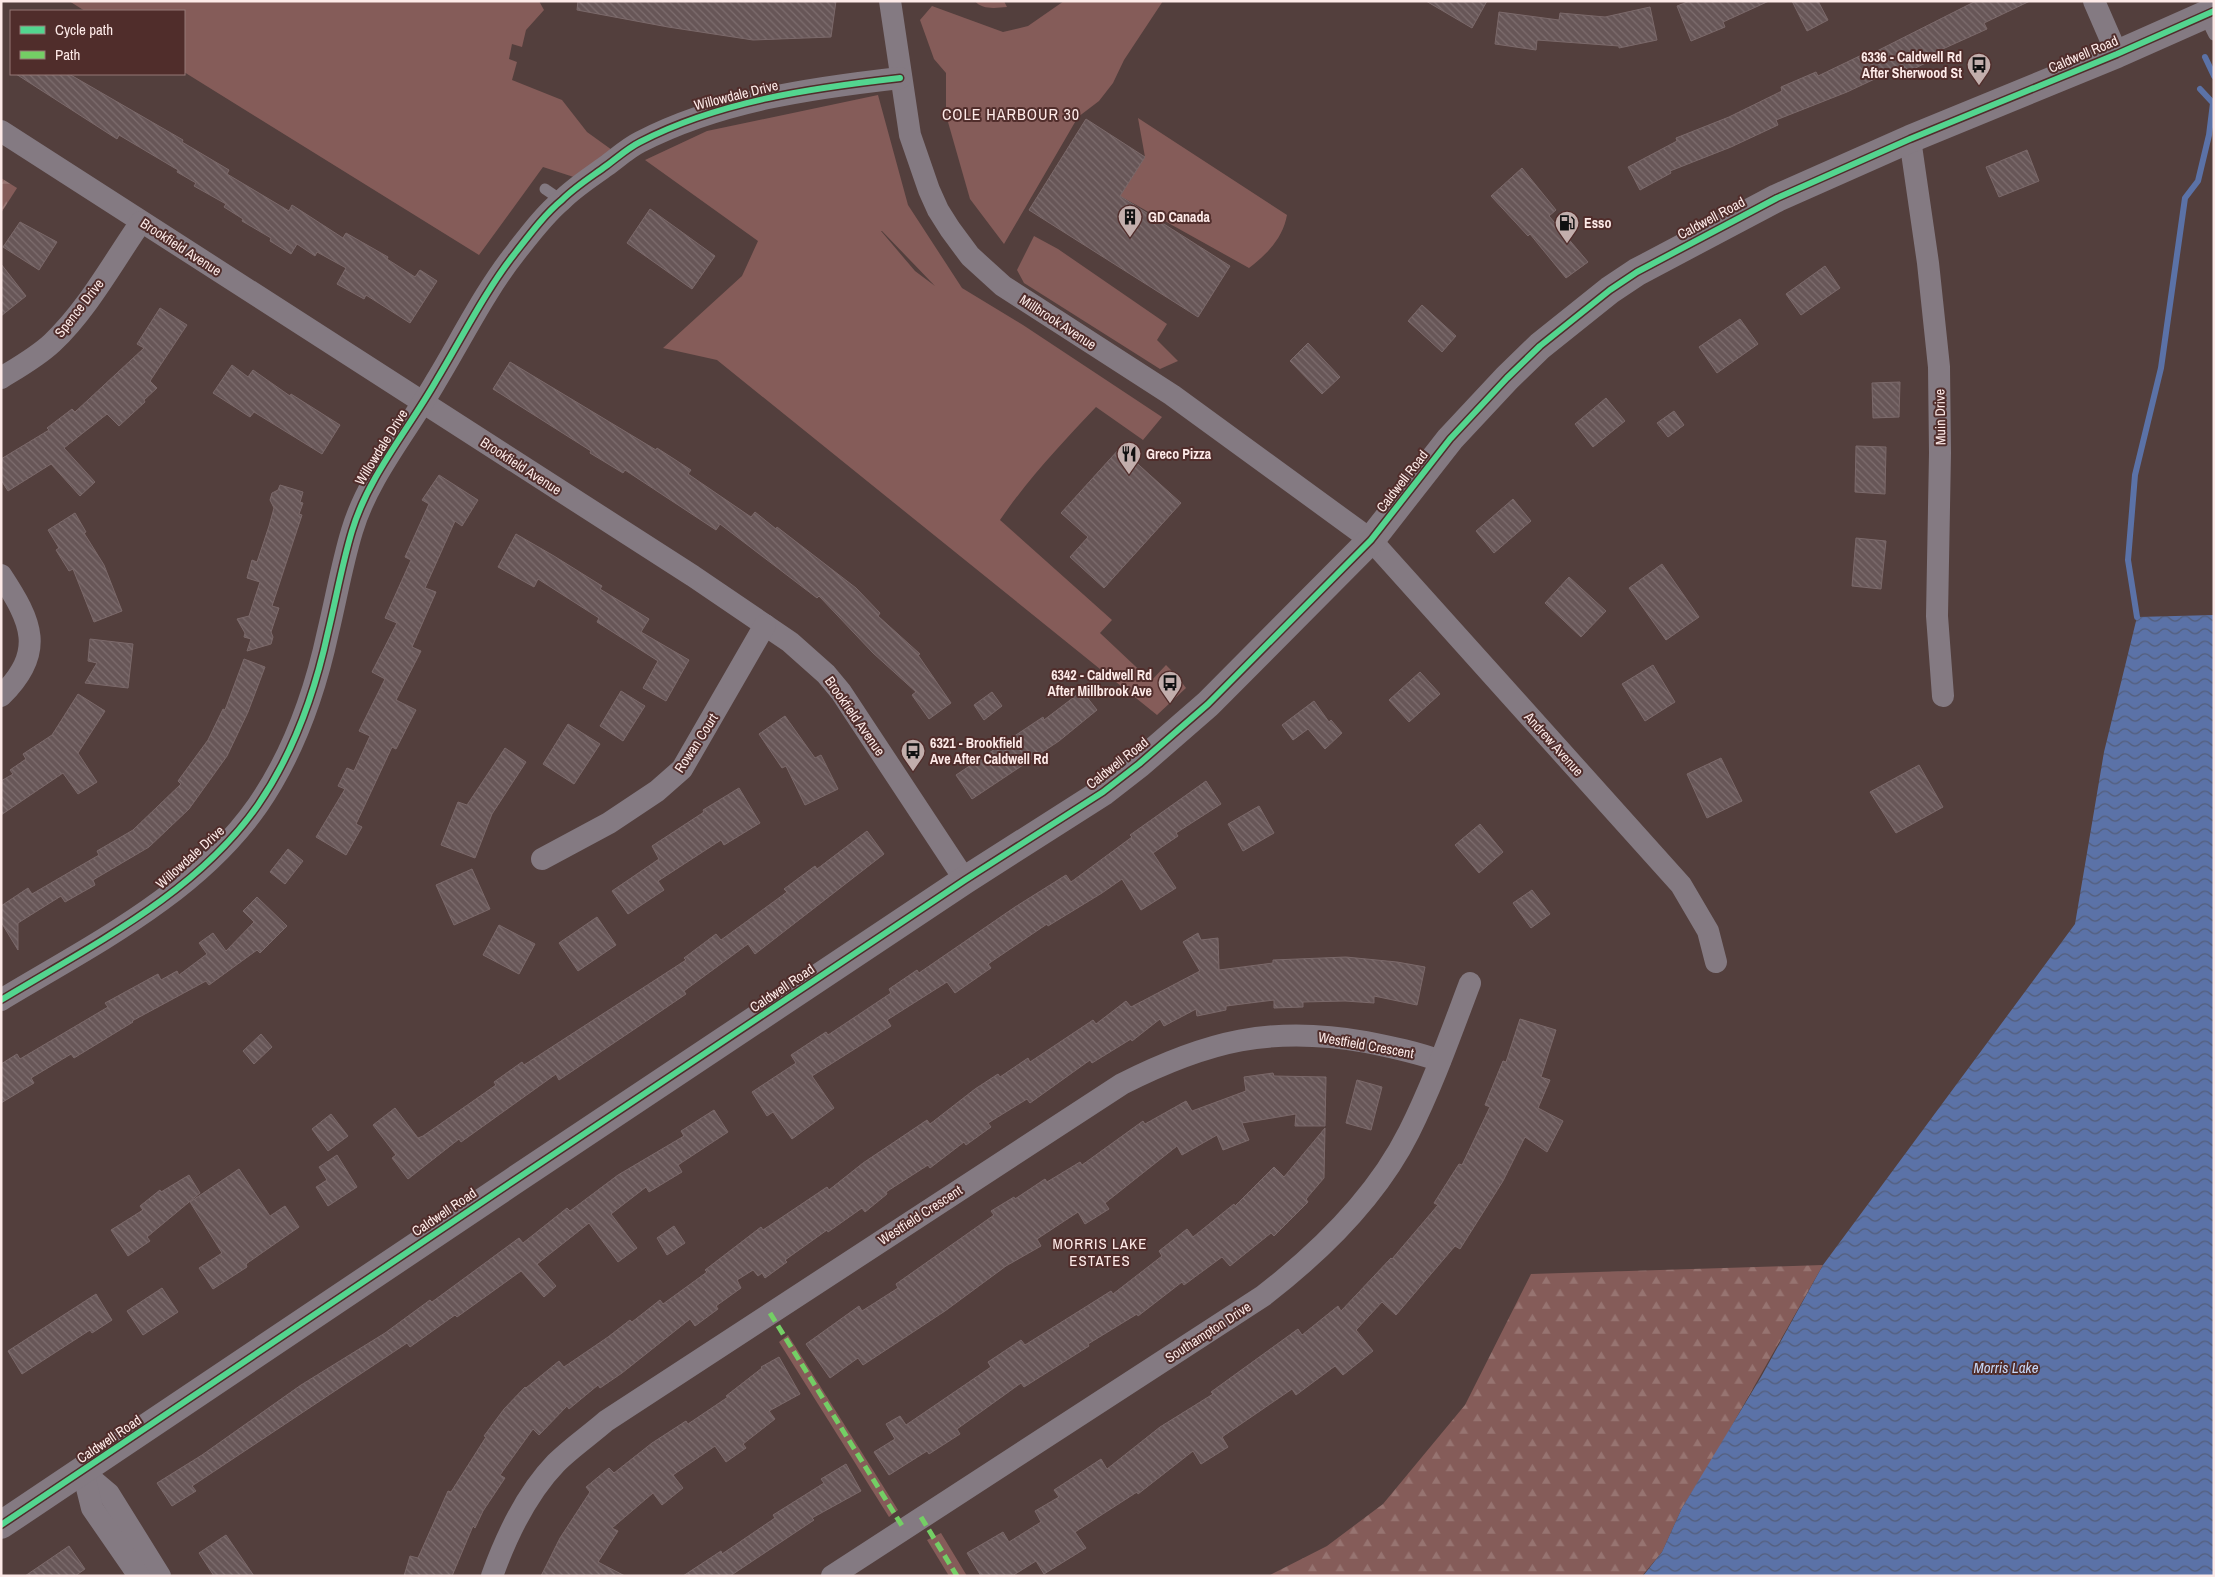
<svg xmlns="http://www.w3.org/2000/svg" width="2215" height="1577" font-family="'Archivo Narrow',sans-serif">
<style>
.green{fill:#855c59;fill-rule:evenodd}
.forest{fill:url(#forest-firs)}
.water{fill:url(#water-waves)}
.lines{fill:none;stroke-linecap:round;stroke-linejoin:round}
.stream{stroke:#5b72a7;stroke-width:6}
.building{fill:url(#building-back-hatch);stroke:#7b696a}
.service{stroke:#847a82;stroke-width:11}
.minor{stroke:#847a82;stroke-width:22}
.tertiary{stroke:#847a82;stroke-width:28}
.quiet{stroke:#74ce65;stroke-width:5;stroke-dasharray:10 5;stroke-linecap:butt}
.cycleway-casing{stroke:#502d2b;stroke-width:9}
.cycleway{stroke:#53d58f;stroke-width:6}
.labels{text-anchor:middle;stroke-width:4;stroke-linejoin:round;paint-order:stroke}
.street-label{font-size:14px;fill:#fdeae8;stroke:#502d2b}
.poi-label{font-size:14px;font-weight:bold;fill:#fdeae8;stroke:#502d2b;text-anchor:start}
.neighbourhood-label{font-size:15px;letter-spacing:1px;fill:#fdeae8;stroke:#502d2b}
.water-label{font-size:15px;font-style:italic;fill:#c6d7f8;stroke:#502d2b}
.quarter-label{font-size:16px;letter-spacing:1px;fill:#fdeae8;stroke:#502d2b}
</style>
<defs>
<pattern id="forest-firs" width="22" height="20" patternUnits="userSpaceOnUse" patternTransform="scale(1.25)"><rect width="22" height="20" fill="#855c59"/><path d="M5 1l3.5 6h-7zM16 11l3.5 6h-7z" fill="#977471"/></pattern>
<pattern id="water-waves" width="16" height="10" patternUnits="userSpaceOnUse" patternTransform="scale(1.25)"><rect width="16" height="10" fill="#5b72a7"/><path d="M0 5q4-4 8 0t8 0" fill="none" stroke="#545e7b"/></pattern>
<pattern id="building-back-hatch" width="6" height="6" patternUnits="userSpaceOnUse" patternTransform="scale(1.25)"><rect width="6" height="6" fill="#675657"/><path d="M-1 5l2 2M0 0l6 6M5-1l2 2" fill="none" stroke="#7e6e6f"/></pattern>
</defs>
<rect width="100%" height="100%" fill="#533f3d"/>
<g class="green">
<path d="M69 1H539L544 10 526 30 522 47 512 44 509 59 517 62 512 80 562 100 587 132 612 150 586 181 543 167 479 255 184 72V11H85Z"/>
<path d="M975 1H1004L1007 7C996 8 982 10 975 1Z"/>
<path d="M1064 1H1163L1124 60 1113 83 1099 101 1078 117 1004 244 970 199 946 115V73L934 59 920 20 932 6 1003 32 1028 26Z"/>
<path d="M878 95 908 205 962 288 1023 325 1162 417 1143 440 1096 407C1062 443 1028 479 1000 520L1112 620 1100 633 1151 681 1166 665 1177 676 1186 688 1157 715 717 360 663 348 742 276 758 241 645 160 707 131ZM881 231H882L935 286 915 271Z"/>
<path d="M1138 118 1287 215C1283 238 1267 254 1249 268L1120 196 1145 157Z"/>
<path d="M1034 236 1058 249 1167 324 1157 340 1178 361 1160 369 1024 283 1017 270Z"/>
<path d="M788 1335 898 1510 889 1517 779 1342Z"/>
<path d="M941 1533 967 1576H949L927 1540Z"/>
</g>
<g class="forest">
<path d="M1 178 17 188 1 213Z"/>
<path d="M1823 1265 1717 1452 1682 1508 1662 1552 1642 1576H1268L1327 1546 1383 1504 1465 1405 1531 1274Z"/>
</g>
<path class="water" d="M2214 615V1576H1643L1662 1552 1682 1508 1761 1377 1823 1265 2075 924 2104 752 2137 617Z"/>
<g class="lines">
<g class="stream">
<path d="M2205 57 2214 76"/>
<path d="M2137 617 2128 560 2135 475 2161 368 2185 198 2198 181 2209 135 2213 103 2200 89"/>
</g>
</g>
<g class="building">
<path d="M578 1H836L831 37 753 40 668 27 577 10Z"/>
<path d="M1426 1H1487L1472 28Z"/>
<path d="M1690 1H1769L1723 22 1725 27 1691 41 1677 6Z"/>
<path d="M1792 1H1818L1828 20 1807 31Z"/>
<path d="M1976 1H2030L1984 23 1987 29 1936 52 1938 57 1901 75 1898 68 1847 92 1776 120 1778 125 1731 147 1670 171 1671 173 1640 190 1628 167 1677 141 1676 138 1729 117 1782 91 1781 87 1816 72 1818 76 1870 51 1871 54Z"/>
<path d="M1650 7 1657 40 1619 48V46L1537 40 1536 50 1495 44 1499 12 1559 20 1560 13 1605 17Z"/>
<path d="M16 74H69L183 140 182 142 229 170 227 174 289 211 292 205 343 238 346 233 388 257 387 259 415 277 420 270 437 281 410 323 366 295 364 299 337 284 346 268 317 252 315 256 297 244 291 254 270 241 271 238 242 221 243 219 224 207 226 204 194 186 196 183 177 172 178 170 119 135 117 139Z"/>
<path d="M1086 119 1145 157 1120 196 1230 266 1198 317 1029 210Z"/>
<path d="M2027 150 2039 181 1999 197 1986 167Z"/>
<path d="M1522 168 1556 210 1549 216 1588 262 1566 278 1530 234 1528 236 1491 196Z"/>
<path d="M650 209 715 256 692 289 627 243Z"/>
<path d="M20 222 57 242 39 270 3 247Z"/>
<path d="M1 264 26 296 1 316Z"/>
<path d="M1825 266 1840 288 1801 315 1786 294Z"/>
<path d="M1422 305 1456 336 1442 352 1408 321Z"/>
<path d="M160 308 187 325 150 381 157 388 144 400 145 402 119 426 107 414 64 448 95 482 80 496 51 464 8 491 1 480V459L49 430 47 428 72 409 75 412 144 348 137 344Z"/>
<path d="M1740 319 1758 344 1717 373 1699 347Z"/>
<path d="M1308 343 1340 377 1322 394 1290 361Z"/>
<path d="M510 362 656 450 657 448 691 470 688 474 751 517 755 512 776 529 777 527 856 588 880 613 878 616 920 654 918 655 951 703 929 719 912 695 916 692 873 653 819 596 817 598 720 524 716 530 625 470 623 473 590 453 591 451 493 389Z"/>
<path d="M232 365 248 377 253 370 290 396 291 394 340 425 322 454 254 412 250 417 213 393Z"/>
<path d="M1900 382 1899 417 1873 418 1872 383Z"/>
<path d="M1606 398 1625 421 1593 447 1575 424Z"/>
<path d="M1674 411 1684 425 1668 437 1657 423Z"/>
<path d="M1856 446 1886 447 1885 494 1855 492Z"/>
<path d="M1120 448 1181 503 1104 588 1070 557 1088 537 1061 513Z"/>
<path d="M439 475 478 500 462 526 455 521 425 588 436 592 412 647 421 651 396 700 416 710 396 749 392 747 356 824 362 827 346 855 316 837 345 789 338 786 347 768 354 771 370 736 359 731 385 679 372 672 397 623 385 618 411 560 405 557 429 504 422 500Z"/>
<path d="M280 485 303 492 300 502 303 503 299 514 302 515 272 606 279 608 271 632 273 637 271 644 247 651 251 639 244 637 245 633 237 619 249 616 260 582 247 578 252 560 257 562 269 526 274 508 270 500 272 493 278 490Z"/>
<path d="M1513 499 1531 521 1494 553 1476 531Z"/>
<path d="M75 513 86 532 84 533 104 565 122 611 94 622 73 569 69 571 56 550 59 548 48 530Z"/>
<path d="M516 534 554 556 602 586 600 589 649 619 641 632 689 660 666 701 643 688 658 661 597 622 599 618 538 579 534 587 498 567Z"/>
<path d="M1856 538 1886 541 1881 589 1852 586Z"/>
<path d="M1662 564 1699 617 1666 640 1629 588Z"/>
<path d="M1569 577 1606 611 1581 637 1545 603Z"/>
<path d="M90 639 133 644 128 688 85 683 97 663 88 661Z"/>
<path d="M244 659 265 667 248 712 227 756 189 809 149 847 93 880 95 885 65 902 61 896 18 923V950L1 922V906L28 888 32 894 99 855 97 851 133 830 181 784 178 781 208 740 223 709 225 710Z"/>
<path d="M1653 665 1675 702 1645 721 1622 684Z"/>
<path d="M1420 672 1440 694 1409 722 1389 700Z"/>
<path d="M621 691 645 706 623 741 600 726Z"/>
<path d="M1082 691 1097 710 1059 741 972 799 956 775 1043 717 1044 720Z"/>
<path d="M992 692 1002 706 984 720 974 705Z"/>
<path d="M78 694 105 711 78 753 97 782 78 794 63 773 1 815V781L13 774 10 770 26 759 23 754 52 735Z"/>
<path d="M1314 701 1329 722 1331 720 1342 733 1325 749 1308 729 1293 740 1282 725Z"/>
<path d="M785 716 815 758 821 755 838 789 805 805 786 766 782 768 759 734Z"/>
<path d="M568 724 600 744 574 784 543 764Z"/>
<path d="M505 748 526 762 492 814 475 858 441 845 458 802 467 805Z"/>
<path d="M1721 758 1742 801 1707 818 1687 774Z"/>
<path d="M1919 765 1943 807 1896 833 1870 792Z"/>
<path d="M1206 781 1221 804 1176 833 1178 836 1153 853 1176 888 1141 910 1122 879 1102 893 1048 926 1047 924 988 964 991 968 955 993 947 982 887 1020 891 1026 812 1076 834 1108 792 1139 773 1112 767 1116 752 1092 796 1063 791 1055 826 1032 828 1035 891 993 889 989 917 970 919 973 1015 907 1066 875 1071 882 1132 837 1130 835Z"/>
<path d="M739 788 760 823 724 845 721 840 658 881 664 890 628 914 612 891 659 859 652 846 704 812 703 810Z"/>
<path d="M1259 806 1274 833 1243 851 1228 824Z"/>
<path d="M1480 824 1503 852 1479 873 1455 845Z"/>
<path d="M867 831 884 854 755 954 748 944 684 991 686 994 642 1024 559 1080 556 1074 461 1142 459 1139 408 1179 392 1158 396 1155 373 1125 395 1108 418 1138 423 1136 496 1085 494 1082 522 1062 524 1065 686 960 684 958 716 934 721 940 787 892 784 889 815 866 817 869Z"/>
<path d="M288 849 303 861 285 884 270 872Z"/>
<path d="M472 869 490 909 454 925 436 885Z"/>
<path d="M1532 890 1550 914 1531 928 1513 903Z"/>
<path d="M257 897 287 926 260 953 257 950 209 985 206 981 132 1021 133 1022 74 1058 71 1054 31 1078 34 1083 1 1103V1064L17 1054 20 1059 108 1007 105 1003 158 974 161 980 177 971 179 975 207 954 199 943 213 933 226 951 254 922 243 911Z"/>
<path d="M597 917 616 945 578 971 559 943Z"/>
<path d="M499 925 535 944 519 974 483 955Z"/>
<path d="M1198 933 1201 940 1218 938 1219 970 1273 963V960L1346 957 1397 962 1425 967 1417 1005 1374 996V1003L1345 1001 1303 1002V1007L1274 1008V1000L1226 1006V1010L1197 1016 1196 1009 1164 1026 1160 1019 1132 1041 1131 1039 1092 1063 1090 1060 1030 1103 1027 1099 988 1123 991 1127 966 1145 964 1142 930 1168 928 1165 886 1192 887 1194 865 1212 862 1208 828 1232 827 1230 785 1260 787 1262 765 1278 762 1273 758 1276 753 1270 737 1280 741 1288 716 1306 718 1309 695 1326 690 1319 622 1373 600 1388 598 1385 569 1409 567 1406 539 1435 533 1429 500 1475 505 1478 483 1511 475 1528 473 1526 452 1576H404L410 1556 418 1558 448 1491 451 1492 486 1437 484 1436 504 1409 525 1387 526 1388 559 1361 564 1367 608 1337 630 1320 632 1322 660 1300 663 1304 707 1272 705 1270 761 1227 763 1230 827 1187 829 1190 863 1163 927 1120 930 1124 975 1089 998 1074 1000 1077 1028 1058 1030 1062 1093 1020 1096 1024 1126 1001 1131 1007 1200 971 1183 942Z"/>
<path d="M1520 1019 1556 1030 1541 1077 1550 1080 1538 1108 1563 1121 1547 1152 1525 1137 1503 1181 1460 1249 1455 1246 1396 1315 1382 1302 1356 1330 1373 1351 1343 1375 1335 1366 1296 1395 1292 1389 1222 1437 1228 1447 1201 1464 1193 1451 1138 1494 1137 1492 1075 1532 1086 1548 1044 1574 1036 1561 1012 1576H981L967 1553 1003 1532 1009 1542 1041 1522 1035 1511 1059 1497 1054 1490 1101 1459 1107 1469 1160 1427 1213 1394 1211 1392 1298 1329 1302 1335 1338 1306 1341 1311 1391 1258 1392 1259 1438 1205 1434 1203 1459 1164 1462 1165 1490 1107 1485 1105 1503 1061 1506 1062Z"/>
<path d="M261 1034 272 1047 254 1064 243 1051Z"/>
<path d="M1273 1073 1274 1076 1326 1077 1325 1126H1295L1296 1114 1242 1123 1249 1140 1223 1150 1217 1135 1182 1155 1177 1146 1105 1203 1109 1209 1085 1224 1078 1212 1037 1239 1041 1246 1006 1266 945 1311 863 1365 858 1358 830 1378 806 1344 859 1306 862 1311 898 1288 896 1284 994 1215 991 1211 1014 1197 1015 1199 1045 1179 1047 1182 1080 1162 1082 1165 1143 1121 1145 1124 1186 1101 1192 1111 1246 1091 1244 1077Z"/>
<path d="M1357 1080 1382 1087 1371 1130 1346 1123Z"/>
<path d="M714 1110 728 1132 678 1165 682 1172 649 1192 646 1187 611 1214 637 1248 618 1262 589 1223 537 1264 556 1286 544 1297 521 1271 457 1317 455 1315 410 1347 407 1343 192 1486 196 1491 172 1506 157 1483 202 1455 301 1385 385 1333 430 1300 432 1302 519 1238 523 1243 567 1208 570 1211 618 1175 684 1136 681 1131Z"/>
<path d="M331 1114 348 1136 328 1151 312 1129Z"/>
<path d="M1325 1128 1324 1178 1306 1199 1308 1202 1274 1236 1271 1233 1230 1266 1222 1257 1184 1285 1182 1282 1138 1316 1137 1314 1088 1344 1089 1346 1024 1387 1021 1383 957 1429 960 1434 929 1454 927 1451 889 1475 874 1452 895 1439 886 1424 900 1416 906 1425 991 1367 988 1362 1021 1340 1025 1345 1111 1291 1113 1294 1162 1256 1159 1251 1187 1229 1193 1237 1234 1204 1235 1206 1274 1167 1284 1177Z"/>
<path d="M337 1155 357 1187 328 1206 316 1187 327 1180 319 1167Z"/>
<path d="M239 1169 270 1216 285 1206 299 1227 246 1264 247 1267 213 1289 199 1268 222 1253 190 1202Z"/>
<path d="M189 1175 200 1193 147 1237 150 1241 128 1256 111 1230 143 1210 140 1206 160 1190 161 1192Z"/>
<path d="M674 1226 685 1243 667 1255 657 1238Z"/>
<path d="M162 1288 178 1312 143 1335 127 1311Z"/>
<path d="M96 1294 112 1320 92 1333 90 1330 22 1374 8 1351Z"/>
<path d="M779 1357 800 1394 769 1411 775 1419 743 1444 746 1448 726 1462 715 1446 673 1475 683 1488 662 1505 653 1493 612 1528 618 1531 598 1562 625 1576H541L560 1538 590 1492 586 1487 609 1468 614 1473 652 1443 686 1421 688 1424 728 1397 726 1396 762 1368 761 1367Z"/>
<path d="M846 1464 861 1491 812 1518 814 1520 730 1576H683L721 1551 722 1554 775 1518 773 1515 824 1483 821 1479Z"/>
<path d="M226 1535 254 1576H214L199 1553Z"/>
<path d="M69 1546 85 1569 75 1576H25Z"/>
</g>
<g class="lines">
<g class="service">
<path d="M2204 15 2214 35"/>
<path d="M545 189 561 200"/>
</g>
<g class="minor">
<path d="M890 1 910 135 929 190 938 210 950 229 970 256 1003 286 1172 395 1371 540 1681 885 1708 931 1716 962"/>
<path d="M2094 1 2117 54"/>
<path d="M1 131 693 576 790 642 826 674 841 692 965 880"/>
<path d="M1910 139 1928 263 1939 367 1940 453 1937 616 1943 696"/>
<path d="M1 378C19 367 37 357 52 343 88 309 113 262 141 222"/>
<path d="M1 575C32 622 46 652 1 696"/>
<path d="M542 859 609 823 657 791 682 769 765 625"/>
<path d="M1 1000C92 945 196 894 258 805 293 754 315 692 328 632 336 599 342 564 352 531 368 477 408 430 436 381 462 338 485 291 516 252 530 234 545 214 562 200 575 187 591 177 606 166 617 158 628 148 640 142 719 101 812 88 900 78"/>
<path d="M83 1472 109 1494 160 1576"/>
<path d="M83 1472 92 1508 139 1576"/>
<path d="M492 1576C506 1537 527 1493 556 1463 571 1448 590 1435 606 1421L1122 1084C1207 1041 1271 1025 1366 1042 1391 1047 1416 1052 1440 1061"/>
<path d="M832 1576 1263 1296C1320 1252 1376 1198 1409 1132 1433 1084 1451 1033 1470 983"/>
</g>
<path class="tertiary" d="M1 1525 512 1182 965 880 1103 792 1139 764 1208 704 1371 540 1450 439 1507 378 1540 346 1610 290 1637 272 1777 198 1910 139 2117 54 2214 11"/>
<g class="quiet">
<path d="M770 1313 904 1529"/>
<path d="M921 1517 957 1576"/>
</g>
<defs>
<g id="cycleway">
<path d="M1 1000C92 945 196 894 258 805 293 754 315 692 328 632 336 599 342 564 352 531 368 477 408 430 436 381 462 338 485 291 516 252 530 234 545 214 562 200 575 187 591 177 606 166 617 158 628 148 640 142 719 101 812 88 900 78"/>
<path d="M1 1525 512 1182 965 880 1103 792 1139 764 1208 704 1371 540 1450 439 1507 378 1540 346 1610 290 1637 272 1777 198 1910 139 2117 54 2214 11"/>
</g>
</defs>
<use href="#cycleway" class="cycleway-casing"/>
<use href="#cycleway" class="cycleway"/>
</g>
<defs>
<symbol id="bus-pin" viewBox="-11 -11 22 30"><path d="M0 17L-7.5 6A9.5 9.5 0 1 1 7.5 6Z" fill="#c2aeac" stroke="#502d2b"/><path d="M-5-6H5V4H4V6H2V4H-2V6H-4V4H-5ZM-3.5-4V0h7V-4ZM-3.5 1.2v1.5H-2V1.2ZM2 1.2v1.5H3.5V1.2Z" fill="#111"/></symbol>
<symbol id="building-pin" viewBox="-11 -11 22 30"><path d="M0 17L-7.5 6A9.5 9.5 0 1 1 7.5 6Z" fill="#c2aeac" stroke="#502d2b"/><path d="M-4-6H4V6H1V3H-1V6H-4ZM-2.5-4.3h1.7v1.8h-1.7ZM.8-4.3h1.7v1.8H.8ZM-2.5-1h1.7V.8h-1.7ZM.8-1h1.7V.8H.8Z" fill="#111"/></symbol>
<symbol id="fuel-pin" viewBox="-11 -11 22 30"><path d="M0 17L-7.5 6A9.5 9.5 0 1 1 7.5 6Z" fill="#c2aeac" stroke="#502d2b"/><path d="M-5.5-6h7V0h2V4h1.3V-2.5L3-4.5l.8-.8L6-3V5H2.5V1h-1V6h-7ZM-4.2-4.7v3.2H.2V-4.7Z" fill="#111"/></symbol>
<symbol id="restaurant-pin" viewBox="-11 -11 22 30"><path d="M0 17L-7.5 6A9.5 9.5 0 1 1 7.5 6Z" fill="#c2aeac" stroke="#502d2b"/><path d="M-5-6h1v4h1v-4h1v4h1v-4h1v5L-1.5 .5V6h-2V.5L-5-1ZM5-6V6H3V1.5H1.5Q1.5-4 5-6Z" fill="#111"/></symbol>
</defs>
<g fill-rule="evenodd">
<use href="#bus-pin" x="1965" y="51" width="28" height="38"/>
<use href="#building-pin" x="1116" y="203" width="28" height="38"/>
<use href="#fuel-pin" x="1553" y="209" width="28" height="38"/>
<use href="#restaurant-pin" x="1115" y="440" width="28" height="38"/>
<use href="#bus-pin" x="1156" y="669" width="28" height="38"/>
<use href="#bus-pin" x="899" y="737" width="28" height="38"/>
</g>
<g class="labels">
<g class="street-label">
<text transform="translate(2083 54) rotate(-23)" y="5">Caldwell Road</text>
<text transform="translate(736 95) rotate(-14)" y="5">Willowdale Drive</text>
<text transform="translate(1711 218) rotate(-28)" y="5">Caldwell Road</text>
<text transform="translate(181 247) rotate(33)" y="5">Brookfield Avenue</text>
<text transform="translate(79 308) rotate(-52)" y="5">Spence Drive</text>
<text transform="translate(1058 322) rotate(33)" y="5">Millbrook Avenue</text>
<text transform="translate(1940 417) rotate(-91)" y="5">Muin Drive</text>
<text transform="translate(381 447) rotate(-58)" y="5">Willowdale Drive</text>
<text transform="translate(521 466) rotate(33)" y="5">Brookfield Avenue</text>
<text transform="translate(1402 481) rotate(-52)" y="5">Caldwell Road</text>
<text transform="translate(855 716) rotate(55)" y="5">Brookfield Avenue</text>
<text transform="translate(696 743) rotate(-57)" y="5">Rowan Court</text>
<text transform="translate(1554 744) rotate(48)" y="5">Andrew Avenue</text>
<text transform="translate(1117 763) rotate(-38)" y="5">Caldwell Road</text>
<text transform="translate(190 857) rotate(-42)" y="5">Willowdale Drive</text>
<text transform="translate(782 988) rotate(-34)" y="5">Caldwell Road</text>
<text transform="translate(1366 1045) rotate(10)" y="5">Westfield Crescent</text>
<text transform="translate(444 1212) rotate(-34)" y="5">Caldwell Road</text>
<text transform="translate(920 1215) rotate(-33)" y="5">Westfield Crescent</text>
<text transform="translate(1208 1332) rotate(-33)" y="5">Southampton Drive</text>
<text transform="translate(109 1439) rotate(-34)" y="5">Caldwell Road</text>
</g>
<g class="poi-label">
<text x="1962" y="62" text-anchor="end">6336 - Caldwell Rd<tspan x="1962" dy="16">After Sherwood St</tspan></text>
<text x="1148" y="222">GD Canada</text>
<text x="1584" y="228">Esso</text>
<text x="1146" y="459">Greco Pizza</text>
<text x="1152" y="680" text-anchor="end">6342 - Caldwell Rd<tspan x="1152" dy="16">After Millbrook Ave</tspan></text>
<text x="930" y="748">6321 - Brookfield<tspan x="930" dy="16">Ave After Caldwell Rd</tspan></text>
</g>
<g class="neighbourhood-label">
<text x="1100" y="1249">MORRIS LAKE<tspan x="1100" dy="17">ESTATES</tspan></text>
</g>
<g class="water-label">
<text x="2006" y="1373">Morris Lake</text>
</g>
<g class="quarter-label">
<text x="1011" y="120">COLE HARBOUR 30</text>
</g>
</g>
<rect width="2215" height="1577" fill="none" stroke="#fdeae8" stroke-width="5"/>
<rect x="10" y="10" width="175" height="65" fill="#502d2b" stroke="#957977"/>
<rect x="20" y="26" width="25" height="8" fill="#53d58f" stroke="#957977"/>
<text x="55" y="35" font-size="15" fill="#fdeae8">Cycle path</text>
<rect x="20" y="51" width="25" height="8" fill="#74ce65" stroke="#957977"/>
<text x="55" y="60" font-size="15" fill="#fdeae8">Path</text>
</svg>
